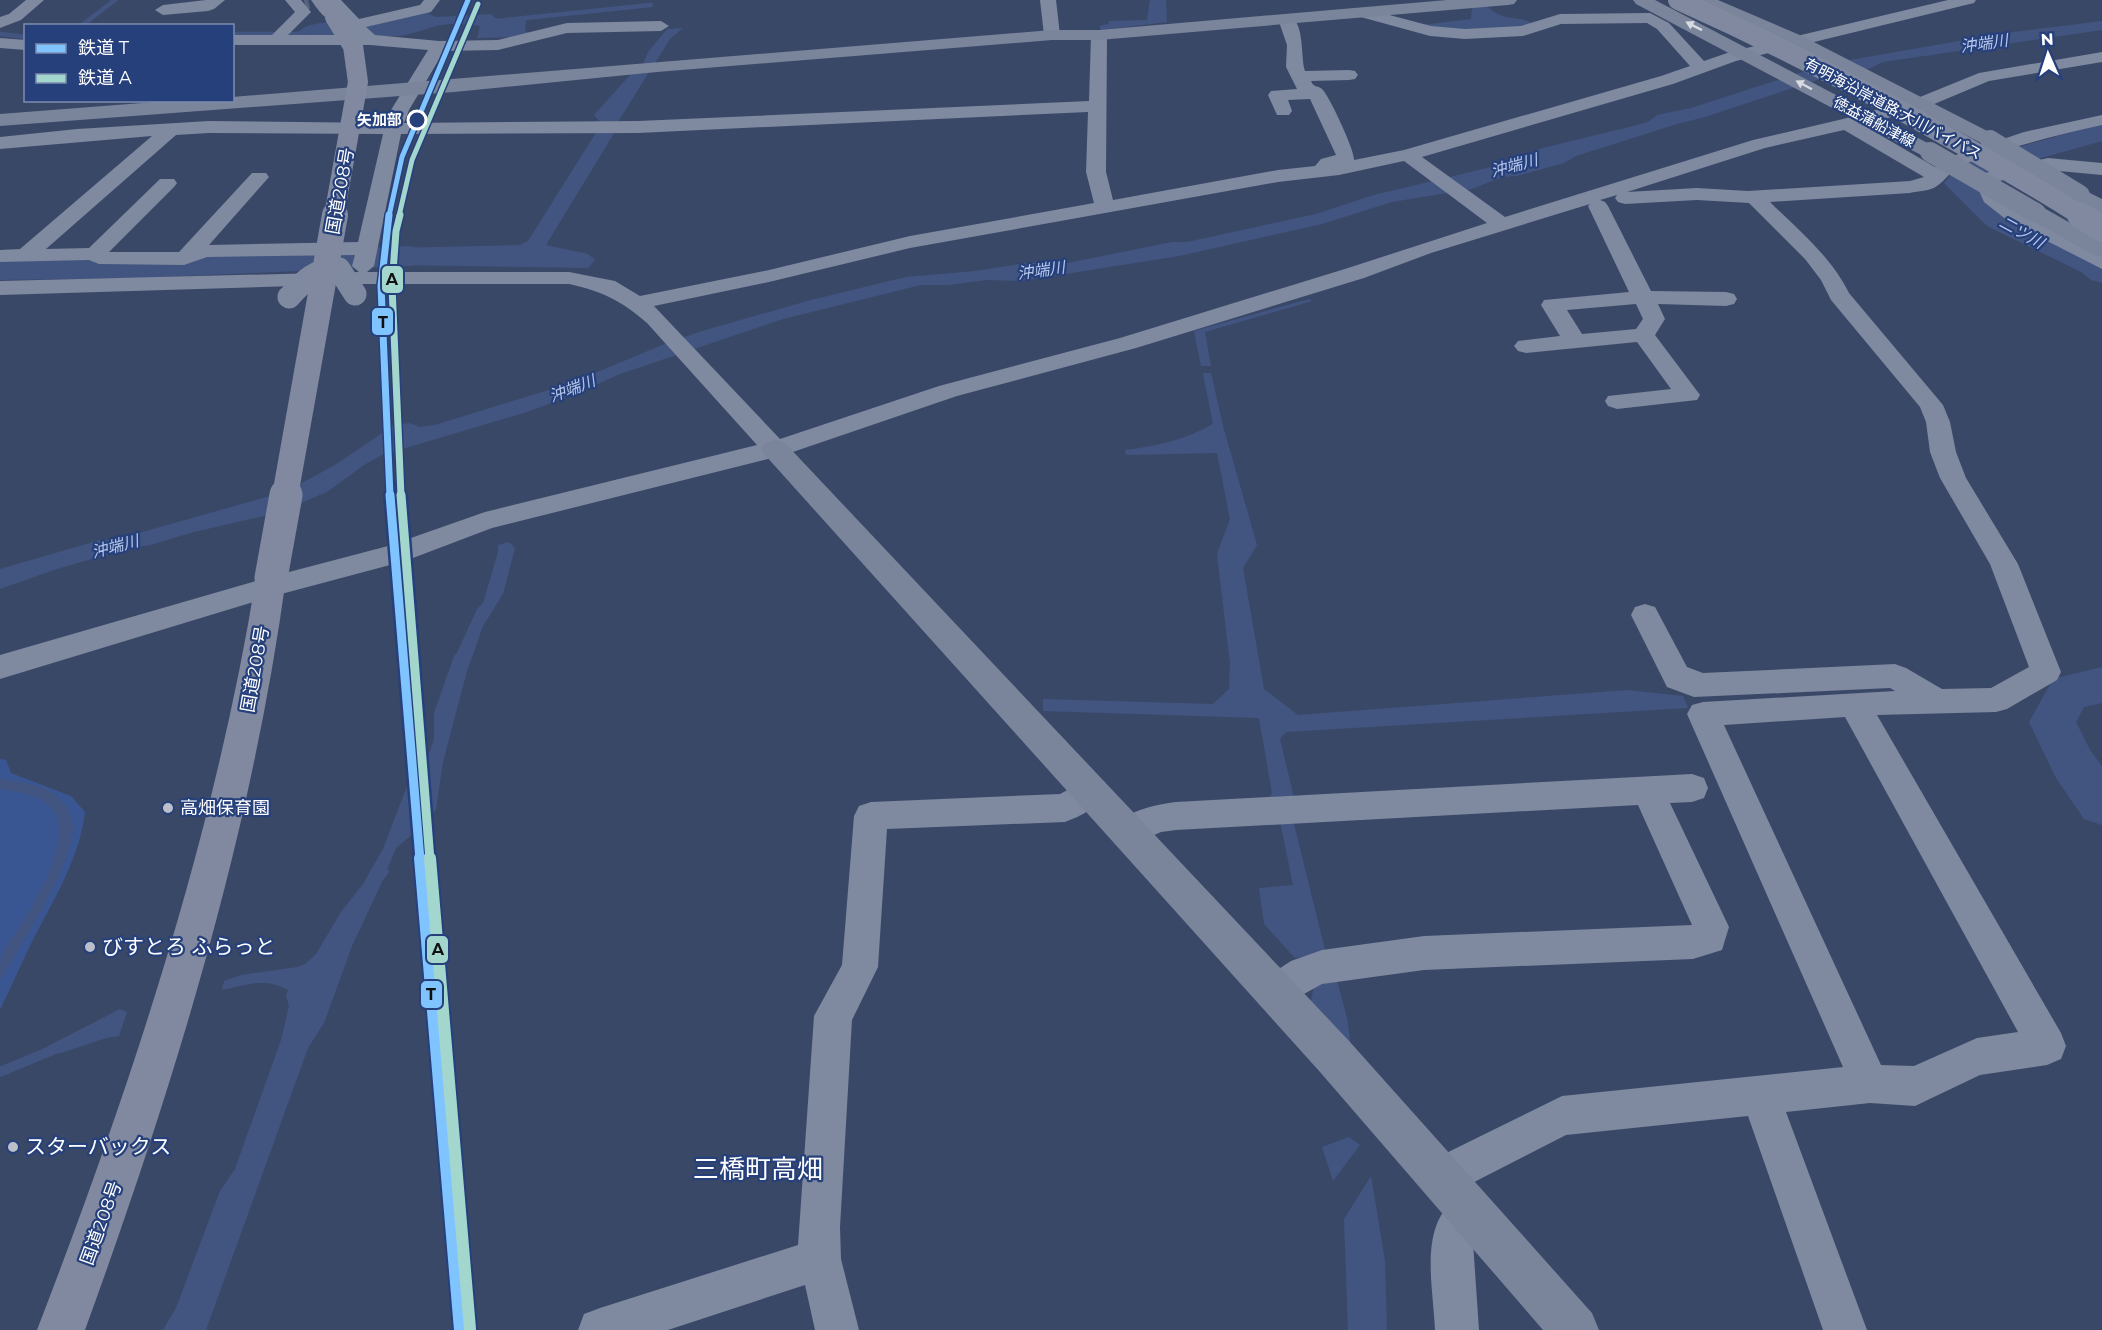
<svg xmlns="http://www.w3.org/2000/svg" width="2102" height="1330" font-family="Montserrat,'Noto Sans JP',sans-serif">
<style>
.green{fill:#3a5692}
.water{fill:#425580}
.lines{fill:none;stroke-linecap:round;stroke-linejoin:round}
.stream-far1{stroke:#425580;stroke-width:4.5}
.stream{stroke:#425580;stroke-width:10}
.river{fill:#425580;fill-rule:evenodd}
.street-tunnel{stroke:#58637f;stroke-width:18;stroke-dasharray:18 9;stroke-linecap:butt}
.street{fill:#7f899f;fill-rule:evenodd}
.secondary{fill:#7a849b;fill-rule:evenodd}
.highway{fill:#80899f;fill-rule:evenodd}
.street-bridge{stroke:#7f899f;stroke-width:23}
.secondary-bridge{stroke:#7a849b;stroke-width:20}
.highway-bridge-far2{stroke:#80899f;stroke-width:20}
.highway-bridge-far1{stroke:#80899f;stroke-width:26}
.highway-bridge{stroke:#80899f;stroke-width:33}
.rail-1-far3-casing{stroke:#26407c;stroke-width:8}
.rail-1-far2-casing{stroke:#26407c;stroke-width:10}
.rail-1-far1-casing{stroke:#26407c;stroke-width:14}
.rail-1-casing{stroke:#26407c;stroke-width:16}
.rail-2-far3-casing{stroke:#26407c;stroke-width:8}
.rail-2-far2-casing{stroke:#26407c;stroke-width:10}
.rail-2-far1-casing{stroke:#26407c;stroke-width:14}
.rail-2-casing{stroke:#26407c;stroke-width:16}
.rail-1-far3{stroke:#80c4ff;stroke-width:5}
.rail-1-far2{stroke:#80c4ff;stroke-width:7}
.rail-1-far1{stroke:#80c4ff;stroke-width:9}
.rail-1{stroke:#80c4ff;stroke-width:12}
.rail-2-far3{stroke:#a3d6cc;stroke-width:5}
.rail-2-far2{stroke:#a3d6cc;stroke-width:7}
.rail-2-far1{stroke:#a3d6cc;stroke-width:9}
.rail-2{stroke:#a3d6cc;stroke-width:12}
.oneway{fill:#d7dae1}
.stop-dot{fill:#26407c;stroke:#fff;stroke-width:3}
.poi-dot{fill:#babfca;stroke:#26407c;stroke-width:2}
.labels{text-anchor:middle;stroke-width:4.5;stroke-linejoin:round;paint-order:stroke}
.far-street-label{font-size:15px;fill:#fff;stroke:#26407c}
.far-stop-label{font-size:15px;font-weight:bold;fill:#fff;stroke:#26407c;text-anchor:end}
.far-water-label{font-size:16px;font-style:italic;fill:#b6c7ec;stroke:#26407c}
.street-label{font-size:18px;fill:#fff;stroke:#26407c}
.poi-label{font-size:18px;fill:#fff;stroke:#26407c;text-anchor:start}
.near-poi-label{font-size:21px;fill:#fff;stroke:#26407c;text-anchor:start}
.near-quarter-label{font-size:26px;fill:#fff;stroke:#26407c}
.line-badge{stroke:#26407c;stroke-width:2}
.pale-badge-label{font-size:16px;text-anchor:middle;font-weight:bold;fill:#111}
</style>
<rect width="100%" height="100%" fill="#3a4868"/>
<path class="green" d="M0 759 6 760 11 773 71 796 85 812C79 863 49 906 27 952 18 971 9 991 0 1010Z"/>
<g class="water">
<path d="M1150 0H1166L1167 22 1101 30 1099 26 1108 24 1109 21 1147 20Z"/>
<path d="M1487 6C1505 24 1521 14 1532 24L1520 30 1446 29 1422 25 1471 19 1472 7Z"/>
<path d="M425 12 436 17 491 14 495 18 526 20 525 32H531L516 37 477 38 480 26C466 24 450 23 436 26 423 30 412 34 399 36H294C311 15 350 25 374 23 391 21 408 15 425 12Z"/>
<path d="M2102 21V30L1883 62 1866 70 1823 78 1705 117 1677 124 1576 156 1564 163 1517 176 1502 177 1472 189 1392 202 1322 224 1179 256 1021 281 987 280 949 285H921L783 319 620 374 578 393 527 412 382 455 364 465 327 492 277 513 194 532 150 545 130 548 57 569 0 589V569L100 540H109L146 531 277 494 300 484 335 465 394 425 409 423 420 427 435 425 571 383 667 343 702 331 811 300 906 277 975 271 1026 263H1068L1172 242H1187L1316 214 1374 195 1491 167 1543 148 1633 126 1648 122 1657 115 1691 108 1799 73 1850 60 2005 33Z"/>
<path d="M683 28 670 39 655 63 643 64 648 52 667 29Z"/>
<path d="M649 72 618 122 601 123 594 115 631 74Z"/>
<path d="M616 130 546 245 588 254 595 260 588 268 393 265 348 267 350 252 397 248 520 245 528 241 597 131Z"/>
<path d="M311 253 309 271 183 272 191 262 204 256Z"/>
<path d="M75 260 73 263 168 262 171 265 165 274 0 278V261Z"/>
<path d="M1309 299 1312 301 1205 332 1211 366H1201L1194 331Z"/>
<path d="M1203 373H1211L1223 426 1257 545 1243 568 1264 689 1298 715 1627 690 1683 696 1688 708 1286 732 1280 739 1294 798 1267 802 1272 793 1259 718 1043 711V699L1213 704 1229 689 1230 663 1217 554 1230 519 1217 453 1126 455 1125 450C1157 446 1185 440 1213 424Z"/>
<path d="M509 542 515 548 503 594 483 626 467 671 443 762 436 809 425 824 396 848 387 870 390 871 383 880 352 946 324 1023 308 1048 206 1330H163L176 1308 220 1191 235 1169 281 1040 289 1006 286 996 288 990C265 977 245 985 222 990L224 981 241 975 297 967 305 964 316 954 341 912 363 884 383 849 407 786 427 760 434 739V713L454 656 457 653 477 609 483 603 498 552V545Z"/>
<path d="M0 779C19 782 46 784 60 799 69 807 74 821 73 832 68 872 22 944 0 980 0 973 0 963 1 957 8 940 22 926 30 910 43 887 71 836 54 811 44 796 17 791 0 789Z"/>
<path d="M1293 820 1326 954 1295 958 1264 924 1259 888 1293 885 1280 821Z"/>
<path d="M1335 973 1347 1018 1353 1059 1308 1015 1316 976Z"/>
<path d="M120 1009 127 1012 119 1036 106 1038 61 1053 53 1054 48 1046Z"/>
<path d="M1349 1137 1360 1145 1333 1181 1322 1147Z"/>
<path d="M1371 1176 1385 1261 1387 1330H1348L1344 1219Z"/>
</g>
<g class="lines">
<g class="stream-far1">
<path d="M506 20 651 5"/>
<path d="M81 26 115 0"/>
<path d="M0 34 26 37"/>
<path d="M232 34H274"/>
<path d="M285 34H306"/>
</g>
<path class="stream" d="M0 1072 60 1047"/>
<g class="river">
<path d="M2102 124V141L1991 172 1977 184 2009 214 2102 258V283L2091 280 2081 272 1987 226 1944 183 1949 177 1971 160Z"/>
<path d="M410 246 421 249 426 256 421 263 410 266 141 278 0 280V260L141 258Z"/>
<path d="M2102 667V703L2084 707 2076 722 2090 750 2102 766V825L2084 819 2056 778 2029 722 2053 679Z"/>
</g>
<path class="street-tunnel" d="M304 1 308 0"/>
<g class="street">
<path d="M26 0H44L21 20 0 28V17L9 14Z"/>
<path d="M206 0H225L214 9 208 11 163 15 155 10 163 5Z"/>
<path d="M285 0H301L311 12 288 35H356L324 0H341L359 19 420 5 424 0H440L431 12 366 27 375 35 439 41 498 40 567 23 661 21 669 26 661 31 567 33 498 50 444 51 409 110 404 123 638 121 1089 101 1091 35 1099 30 1107 35 1106 172 1113 200 1278 170 1315 166 1321 159 1336 155 1310 99 1288 100 1292 111 1289 115H1277L1268 95 1271 91 1297 89 1286 67 1287 45 1278 19 1286 14C1306 19 1300 57 1305 71L1349 70 1355 71 1358 75 1355 79 1349 80 1311 81C1314 88 1317 85 1322 89 1329 95 1356 153 1354 160L1404 150 1661 76 1690 66 1657 29 1647 23 1561 24 1523 36 1465 39 1430 36 1357 16 1355 13 1357 10 1363 8 1431 26 1465 29 1521 26 1560 14 1650 13 1669 23 1704 61 1730 52 1948 0H1976L1974 3 1736 61 1673 84 1422 157 1505 217 1753 140 1843 119 1915 99 1979 73 2102 52V62L1989 81 1927 107 1863 125 1935 167 1944 159 2024 132 2102 115V125C2054 136 2008 147 1962 165 1952 169 1946 180 1937 186 1930 191 1918 191 1910 193L1770 202C1799 231 1830 255 1849 293L1943 405 1950 422 1956 452 1966 478 2018 564 2061 672 2057 680 2007 709 1996 712 1877 715 2061 1033 2066 1046 2061 1059 2047 1065 1980 1075 1915 1106 1870 1103 1786 1112 1867 1330H1823L1748 1116 1566 1135 1441 1199 1426 1193 1420 1178 1426 1163 1562 1096 1843 1067 1687 714 1692 705 1703 702 1895 691 1890 688 1694 697 1667 687 1631 615 1635 607 1645 604 1655 607 1687 667 1703 673 1895 664 1906 668 1942 689 1991 688 2029 667 1990 564 1940 478 1930 452 1926 422 1920 407 1831 300 1821 280 1805 259 1749 203 1697 200 1625 204 1618 202 1615 198 1617 195 1600 200 1605 202 1608 206 1651 291 1726 292 1734 294 1737 299 1734 304 1726 306 1658 304 1665 319 1655 335 1700 395 1697 400 1617 409 1608 406 1605 401 1608 396 1671 389 1637 342 1526 353 1518 351 1514 346 1518 341 1560 336 1541 305 1544 300 1629 292 1588 206 1590 204 1431 253 1364 278 1136 348 957 396 784 455 492 528 405 561 270 597 0 679V655L270 577 388 546 485 512 757 445 647 323C620 300 604 292 569 284H360L0 295V281L359 272 352 266 355 255 207 257 184 265 99 264 89 260 0 262V250L20 249 152 136 0 149V137L77 129 209 121 386 123 391 110 428 50 370 45H232V35H272L295 12ZM1088 112 1086 172 1094 203 910 236 769 270 640 296 615 281 569 272H367L374 266 401 134 638 133ZM1844 130 1924 177 1910 181 1748 191 1697 188 1627 192 1765 148ZM209 133 383 134 358 242 209 245 269 177 266 173H252L179 252H109L174 187 177 183 174 179H160L89 248 46 249 176 135ZM1404 161 1487 223 1348 268 1120 338 939 386 780 439 654 306 769 282 910 248 1278 182 1339 175ZM1636 304 1643 319 1636 329 1582 334 1567 310ZM1845 717 2018 1032 1977 1038 1914 1066 1881 1065 1724 725Z"/>
<path d="M1040 0H1056L1060 35 1058 38 1052 40 1044 35Z"/>
<path d="M0 38 26 40V50L0 48Z"/>
<path d="M2048 158 2102 163V175L2048 170 1995 182 2000 195 2022 213 2102 255V269L2008 221 1984 202 1974 179 1977 175Z"/>
<path d="M1692 774 1704 778 1708 788 1704 798 1692 802 1670 803 1729 927 1722 950 1693 959 1424 970 1322 984 1275 1010 1262 1004 1256 992 1262 980 1291 961 1322 950 1424 936 1692 925 1638 805 1176 830 1161 832 1129 846 1117 842 1112 832C1122 811 1154 805 1176 802Z"/>
<path d="M1092 777 1104 781 1108 791C1100 807 1081 816 1065 822L887 829 878 967 852 1020 840 1227 841 1259 859 1330H815L805 1285 668 1330H578L584 1314 600 1308 798 1245 814 1016 842 965 854 816 859 806 871 802 1060 794Z"/>
<path d="M1471 1190 1486 1196 1492 1211 1486 1226 1475 1237 1473 1242 1479 1330H1435C1433 1281 1415 1213 1471 1190Z"/>
</g>
<g class="secondary">
<path d="M1447 0H1517L1514 4 1508 5 1099 40H1052L657 72 454 92 0 126V114L181 100H232V97L1052 30H1099Z"/>
<path d="M1633 0H1655L1937 148 1940 152 1937 156 1930 158 1923 156 1636 4Z"/>
<path d="M1694 0H1718L1802 36 1997 136 2000 140 1997 144 1990 146 1983 144 1790 44 1697 4Z"/>
<path d="M2080 188 2102 199V216C2091 213 2076 205 2069 195L2072 190Z"/>
<path d="M2036 206 2044 208 2102 241V257L2094 255 2028 218 2025 213 2028 208Z"/>
<path d="M775 440 785 443 1350 1042 1592 1313 1599 1330H1543L1320 1072 765 455 761 449 765 443Z"/>
</g>
<g class="highway">
<path d="M311 0H329L344 17 341 21C327 24 319 11 311 0Z"/>
<path d="M271 567 282 570 286 578C251 836 174 1085 85 1330H37C131 1086 214 837 256 578L260 570Z"/>
</g>
<path class="street-bridge" d="M289 297C305 280 315 269 339 269L355 294"/>
<g class="secondary-bridge">
<path d="M1990 140 2080 195"/>
<path d="M1930 152 2036 213"/>
</g>
<g class="highway-bridge-far2">
<path d="M1678 0C1818 63 1952 135 2082 216"/>
<path d="M334 216 358 82 353 46 335 17"/>
</g>
<g class="highway-bridge-far1">
<path d="M2080 215 2102 229"/>
<path d="M285 496 335 215"/>
</g>
<path class="highway-bridge" d="M271 578 286 495"/>
<defs>
<path id="rail-1-far3" d="M389 216 402 157 468 0"/>
<path id="rail-1-far2" d="M389 215 381 286 390 496"/>
<path id="rail-1-far1" d="M390 495 420 860"/>
<path id="rail-1" d="M420 858 460 1330"/>
<path id="rail-2-far3" d="M399 216 412 160 478 4"/>
<path id="rail-2-far2" d="M400 215 396 231 392 286 401 496"/>
<path id="rail-2-far1" d="M401 495 430 860"/>
<path id="rail-2" d="M430 858 470 1329"/>
</defs>
<use href="#rail-1-far3" class="rail-1-far3-casing"/>
<use href="#rail-1-far2" class="rail-1-far2-casing"/>
<use href="#rail-1-far1" class="rail-1-far1-casing"/>
<use href="#rail-1" class="rail-1-casing"/>
<use href="#rail-2-far3" class="rail-2-far3-casing"/>
<use href="#rail-2-far2" class="rail-2-far2-casing"/>
<use href="#rail-2-far1" class="rail-2-far1-casing"/>
<use href="#rail-2" class="rail-2-casing"/>
<use href="#rail-1-far3" class="rail-1-far3"/>
<use href="#rail-1-far2" class="rail-1-far2"/>
<use href="#rail-1-far1" class="rail-1-far1"/>
<use href="#rail-1" class="rail-1"/>
<use href="#rail-2-far3" class="rail-2-far3"/>
<use href="#rail-2-far2" class="rail-2-far2"/>
<use href="#rail-2-far1" class="rail-2-far1"/>
<use href="#rail-2" class="rail-2"/>
</g>
<defs><path id="oneway-solid" d="M-6-.8H1V-3.2L6.5 0L1 3.2V.8H-6Z" transform="scale(1.5)"/></defs>
<g class="oneway">
<use href="#oneway-solid" transform="translate(1694 26) rotate(-153)"/>
<use href="#oneway-solid" transform="translate(1804 85) rotate(-152)"/>
</g>
<circle class="stop-dot" cx="417" cy="120" r="9"/>
<g class="poi-dot">
<circle cx="168" cy="808" r="6"/>
<circle cx="90" cy="947" r="6"/>
<circle cx="13" cy="1147" r="6"/>
</g>
<g class="labels">
<g class="far-street-label">
<text transform="translate(1893 109) rotate(28)" y="5">有明海沿岸道路;大川バイパス</text>
<text transform="translate(1874 122) rotate(28)" y="5">徳益蒲船津線</text>
</g>
<g class="far-stop-label">
<text x="402" y="125">矢加部</text>
</g>
<g class="far-water-label">
<text transform="translate(1984 43) rotate(-8)" y="6">沖端川</text>
<text transform="translate(1514 165) rotate(-15)" y="6">沖端川</text>
<text transform="translate(2022 232) rotate(29)" y="6">二ツ川</text>
<text transform="translate(1041 270) rotate(-8)" y="6">沖端川</text>
<text transform="translate(572 388) rotate(-21)" y="6">沖端川</text>
<text transform="translate(115 546) rotate(-15)" y="6">沖端川</text>
</g>
<g class="street-label">
<text transform="translate(340 191) rotate(-80)" y="6">国道208号</text>
<text transform="translate(255 669) rotate(-80)" y="6">国道208号</text>
<text transform="translate(101 1223) rotate(-70)" y="6">国道208号</text>
</g>
<g class="poi-label">
<text x="180" y="814">高畑保育園</text>
</g>
<g class="near-poi-label">
<text x="102" y="954">びすとろ ふらっと</text>
<text x="25" y="1154">スターバックス</text>
</g>
<g class="near-quarter-label">
<text x="758" y="1178">三橋町高畑</text>
</g>
</g>
<g class="line-badge">
<rect x="381" y="265" width="23" height="29" rx="6" fill="#a3d6cc"/>
<rect x="371" y="307" width="23" height="29" rx="6" fill="#80c4ff"/>
<rect x="426" y="935" width="23" height="29" rx="6" fill="#a3d6cc"/>
<rect x="420" y="980" width="23" height="29" rx="6" fill="#80c4ff"/>
</g>
<g class="pale-badge-label">
<text x="392" y="285">A</text>
<text x="383" y="328">T</text>
<text x="438" y="955">A</text>
<text x="431" y="1000">T</text>
</g>
<rect x="24" y="24" width="210" height="78" fill="#26407c" stroke="#7d8cb0" stroke-width="1.5"/>
<rect x="36" y="44" width="30" height="9" fill="#80c4ff" stroke="#7d8cb0" stroke-width="1.5"/>
<text x="78" y="54" font-size="18" fill="#ffffff">鉄道 T</text>
<rect x="36" y="74" width="30" height="9" fill="#a3d6cc" stroke="#7d8cb0" stroke-width="1.5"/>
<text x="78" y="84" font-size="18" fill="#ffffff">鉄道 A</text>
<g transform="translate(2048 54) rotate(357)" stroke="#26407c" stroke-width="4.5" paint-order="stroke">
<path d="M0-4.5L10 22L0 15L-10 22Z" fill="#ffffff"/>
<text y="-9" font-size="16" font-weight="bold" text-anchor="middle" fill="#ffffff">N</text>
</g>
</svg>
